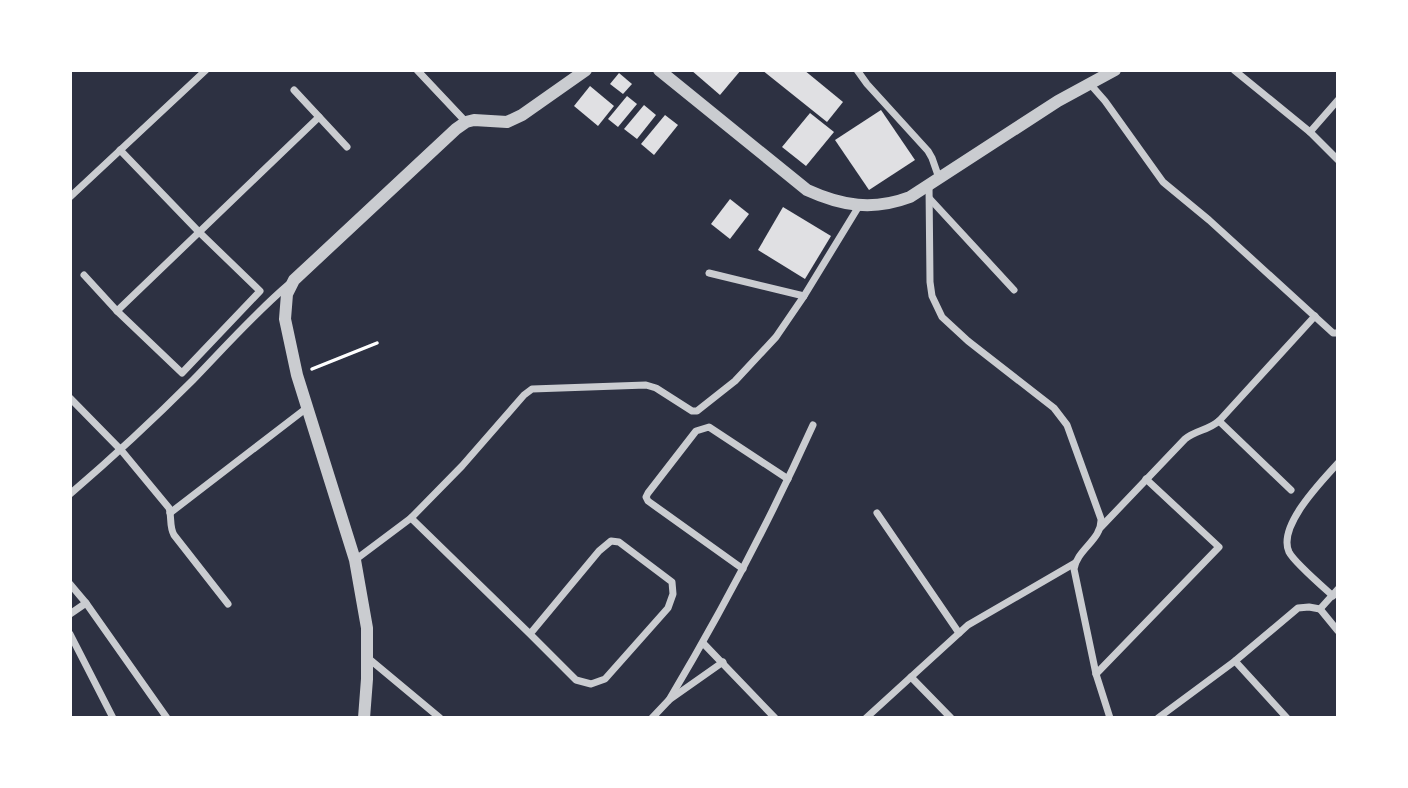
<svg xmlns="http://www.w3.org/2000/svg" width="1408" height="788" font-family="Lora,serif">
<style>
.building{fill:#e0e0e3}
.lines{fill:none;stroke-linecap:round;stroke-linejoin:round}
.path{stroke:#fff;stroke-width:3.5}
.minor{stroke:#caccd0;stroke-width:7}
.tertiary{stroke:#caccd0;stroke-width:12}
</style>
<rect width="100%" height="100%" fill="#2d3142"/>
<g class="building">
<path d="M691 70H741L720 95Z"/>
<path d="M762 70H804L843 102 827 122Z"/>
<path d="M619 73 632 84 623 94 610 84Z"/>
<path d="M590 86 614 106 598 126 574 106Z"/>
<path d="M627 96 637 104 618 127 608 119Z"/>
<path d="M644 105 656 115 637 139 624 129Z"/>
<path d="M881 110 915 160 869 190 835 140Z"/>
<path d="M810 113 834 132 806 166 782 147Z"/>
<path d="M665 115 678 125 654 155 641 144Z"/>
<path d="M730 199 749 214 730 239 711 224Z"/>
<path d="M783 207 831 236 805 279 758 250Z"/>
</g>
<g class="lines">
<path class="path" d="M312 369 377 343"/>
<g class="minor">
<path d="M417 70 466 122"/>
<path d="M857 70 867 84 928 151 932 158 939 178"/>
<path d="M1234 70 1310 132 1338 160"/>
<path d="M1090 84 1105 101 1163 182 1209 220 1333 333H1338"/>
<path d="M294 90 347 147"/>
<path d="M1310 132 1338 100"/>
<path d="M929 185 930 282 932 296 942 317 968 341 1054 408 1067 425 1101 519C1102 540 1077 549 1074 569L1096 674 1110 718"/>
<path d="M70 197 206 70"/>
<path d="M930 199 1014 290"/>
<path d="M709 273 804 296"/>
<path d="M84 275 117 311 182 373 260 291 199 232 120 150"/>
<path d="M117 311 319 117"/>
<path d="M70 398 121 450 169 508C172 517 169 526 174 535L228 604"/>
<path d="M1219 421 1291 490"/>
<path d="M70 494C112 458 153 420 193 380 224 348 254 314 288 285"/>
<path d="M170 513 308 407"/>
<path d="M877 513 959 633"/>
<path d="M411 518 530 634 576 680 591 684 605 679 668 608 673 594 672 582 619 542 611 541 599 551 530 634"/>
<path d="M1101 527 1185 439C1196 430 1207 431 1219 421L1315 316"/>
<path d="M355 560 411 518 462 466 524 395 532 389 646 385 656 388 692 411H697L735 381 776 337 804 296 859 206"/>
<path d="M743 569 648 501 646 497 648 493 696 431 709 427 788 479"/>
<path d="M70 584 86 603 167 718"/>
<path d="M1333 596C1323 587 1294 562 1289 552 1277 526 1322 481 1338 463"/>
<path d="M1320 609 1338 631"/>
<path d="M70 614 86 603"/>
<path d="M70 634 113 718"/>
<path d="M703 643 775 718"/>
<path d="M368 658 440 718"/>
<path d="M1235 661 1287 718"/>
<path d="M1096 674 1219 547 1146 479"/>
<path d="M911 677 951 718"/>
<path d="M669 700C722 611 770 520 813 425"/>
<path d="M652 718 669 700 723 662"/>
<path d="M866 718 968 625 1075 563"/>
<path d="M1158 718 1235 661 1298 608 1309 607 1320 609 1338 589"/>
</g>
<g class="tertiary">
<path d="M659 70 807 190C842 206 873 211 910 197L1058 101 1115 70"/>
<path d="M364 718 367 679V628L355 560 297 375 285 319 287 294 294 280 456 129 466 122 474 120 507 122 522 115 586 70"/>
</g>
</g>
<rect width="1408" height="788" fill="none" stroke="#ffffff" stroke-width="144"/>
</svg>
